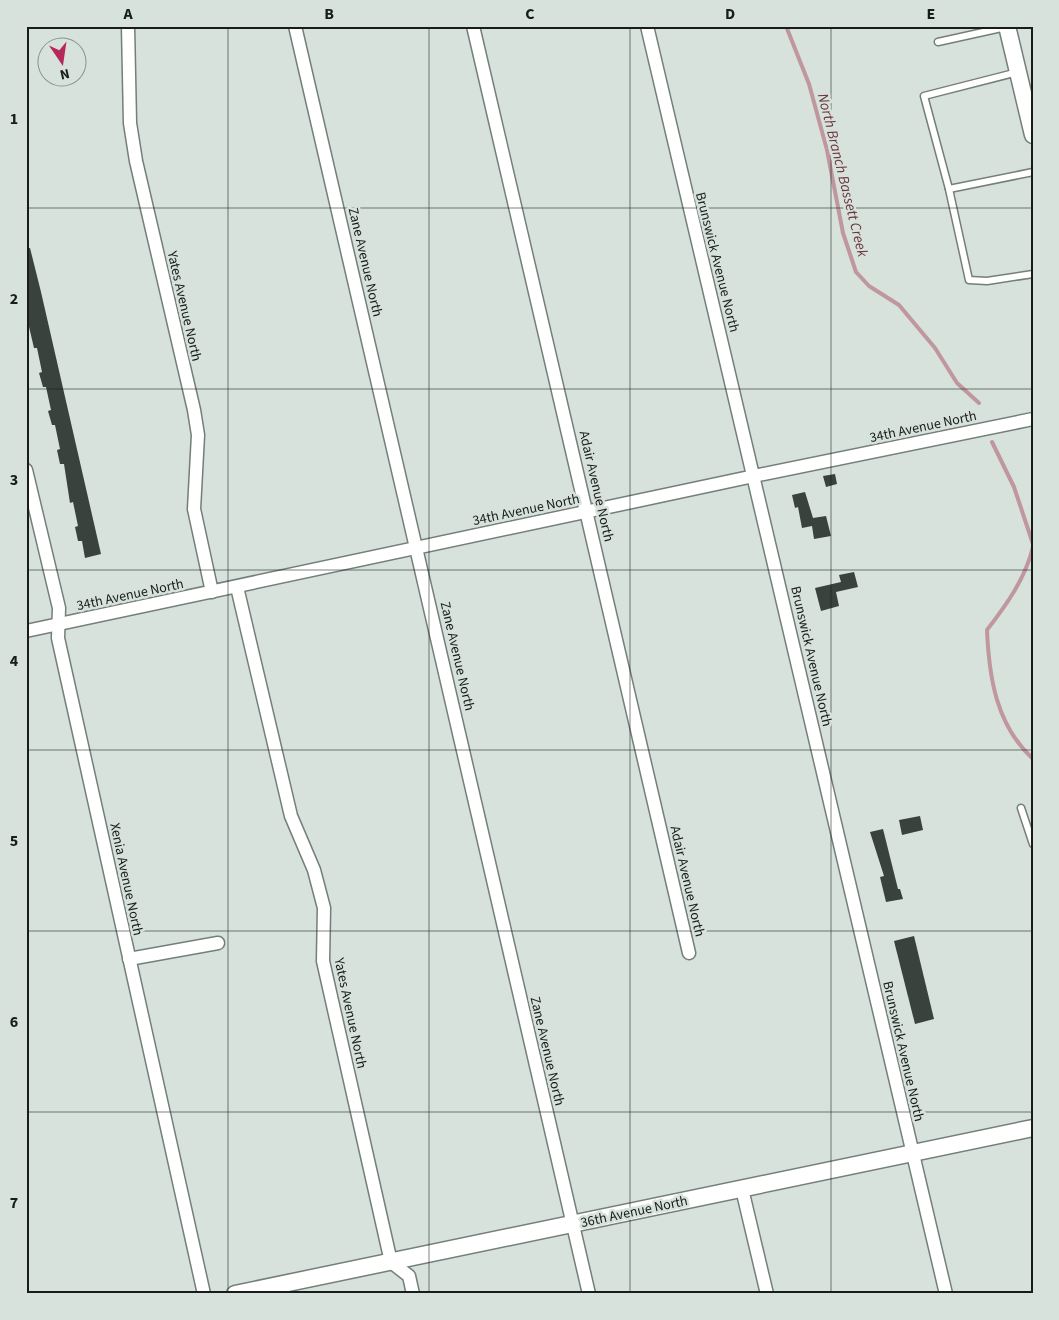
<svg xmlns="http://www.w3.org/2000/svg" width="1059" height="1320" font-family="'Source Sans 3',sans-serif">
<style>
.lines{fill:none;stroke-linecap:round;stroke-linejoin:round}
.stream{stroke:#c1979f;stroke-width:4}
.building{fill:#39423d}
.service-casing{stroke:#757f79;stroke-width:9}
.minor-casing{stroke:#757f79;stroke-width:15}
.tertiary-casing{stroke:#757f79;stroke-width:19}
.service{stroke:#fff;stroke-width:6}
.minor{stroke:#fff;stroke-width:12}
.tertiary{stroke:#fff;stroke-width:16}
.grid{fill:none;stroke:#181c1a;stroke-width:1;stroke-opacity:0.55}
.labels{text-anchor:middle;stroke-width:5;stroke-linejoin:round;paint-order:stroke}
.street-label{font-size:14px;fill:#181c1a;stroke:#d6e2db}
.water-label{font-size:15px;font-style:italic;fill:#6c3341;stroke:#d6e2db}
.neatline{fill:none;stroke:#181c1a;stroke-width:2}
.grid-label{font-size:16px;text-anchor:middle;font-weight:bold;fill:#181c1a}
</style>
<rect width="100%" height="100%" fill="#d6e2db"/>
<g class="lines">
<g class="stream">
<path d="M786 26 809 84 827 150 843 233 856 272 869 286 899 305 935 348 957 383 979 403"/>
<path d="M992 442 1014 487 1033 544"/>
<path d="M1033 547C1025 579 1007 604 987 630 989 677 996 725 1033 759"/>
</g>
</g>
<g class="building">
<path d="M26 248H30L41 292 101 554 85 558 82 541H78L75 527 78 526 73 502 70 503 64 464H60L57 450 60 449 55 425H52L48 411 51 410 46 387H43L39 373 42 372 37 348H34L26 314 29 313 26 300Z"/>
<path d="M835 474 837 484 826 487 823 476Z"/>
<path d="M805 492 813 518 826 516 831 536 814 539 812 526 802 528 798 507 795 508 792 495Z"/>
<path d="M854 572 858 587 836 592 839 606 821 611 815 588 841 582 839 575Z"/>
<path d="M920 816 923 830 902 835 899 820Z"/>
<path d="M883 829 898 889H900L903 899 886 902 880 877 884 876 870 832Z"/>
<path d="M914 936 934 1019 915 1024 894 941Z"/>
</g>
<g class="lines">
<defs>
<g id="service">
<path d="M938 42 1006 27"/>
<path d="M1018 72 924 96 949 189 969 280 987 281 1033 274"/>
<path d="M949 189 1033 172"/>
<path d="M1021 808 1033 844"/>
</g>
<g id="minor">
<path d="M128 26 130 123 136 161 194 410 198 435 194 509 212 592"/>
<path d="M295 26 589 1294"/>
<path d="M473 26 689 953"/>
<path d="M647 26 946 1294"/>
<path d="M26 470 59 608 58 638 204 1294"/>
<path d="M237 587 291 816 314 870 324 908 323 961 391 1262 409 1276 413 1294"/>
<path d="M26 631 754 476 1033 419"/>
<path d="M129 959 218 943"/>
<path d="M742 1189 767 1294"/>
</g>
<g id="tertiary">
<path d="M1007 26 1033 135"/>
<path d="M235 1294 1033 1128"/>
</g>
</defs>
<use href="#service" class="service-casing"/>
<use href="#minor" class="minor-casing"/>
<use href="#tertiary" class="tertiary-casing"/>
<use href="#service" class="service"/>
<use href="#minor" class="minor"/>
<use href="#tertiary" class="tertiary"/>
</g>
<path class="grid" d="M228 26V1294M429 26V1294M630 26V1294M831 26V1294M26 208H1033M26 389H1033M26 570H1033M26 750H1033M26 931H1033M26 1112H1033"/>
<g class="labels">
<g class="street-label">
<text transform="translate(366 262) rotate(77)" y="5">Zane Avenue North</text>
<text transform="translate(718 262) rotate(76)" y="5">Brunswick Avenue North</text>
<text transform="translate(185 306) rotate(77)" y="5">Yates Avenue North</text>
<text transform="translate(923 426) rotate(-12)" y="5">34th Avenue North</text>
<text transform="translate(597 486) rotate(77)" y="5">Adair Avenue North</text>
<text transform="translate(526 509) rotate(-12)" y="5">34th Avenue North</text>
<text transform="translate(130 594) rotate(-12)" y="5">34th Avenue North</text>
<text transform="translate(458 656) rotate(77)" y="5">Zane Avenue North</text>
<text transform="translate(812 656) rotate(77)" y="5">Brunswick Avenue North</text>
<text transform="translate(127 879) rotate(78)" y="5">Xenia Avenue North</text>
<text transform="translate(688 881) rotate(77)" y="5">Adair Avenue North</text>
<text transform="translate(351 1013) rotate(78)" y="5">Yates Avenue North</text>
<text transform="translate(548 1051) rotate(77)" y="5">Zane Avenue North</text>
<text transform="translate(904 1051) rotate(77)" y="5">Brunswick Avenue North</text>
<text transform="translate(634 1211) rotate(-12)" y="5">36th Avenue North</text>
</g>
<g class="water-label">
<text transform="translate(843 175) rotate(76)" y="5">North Branch Bassett Creek</text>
</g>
</g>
<rect width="1059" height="1320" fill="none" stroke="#d6e2db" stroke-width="55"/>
<g transform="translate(62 62) rotate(167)"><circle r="24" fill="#d6e2db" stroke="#8a938e"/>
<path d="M0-4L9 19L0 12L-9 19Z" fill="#b7285a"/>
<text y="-8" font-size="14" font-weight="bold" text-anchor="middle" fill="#181c1a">N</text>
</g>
<rect x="28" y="28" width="1004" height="1264" class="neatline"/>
<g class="grid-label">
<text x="128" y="19">A</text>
<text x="329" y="19">B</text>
<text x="530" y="19">C</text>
<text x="730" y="19">D</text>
<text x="931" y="19">E</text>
<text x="14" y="124">1</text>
<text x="14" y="304">2</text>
<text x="14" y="485">3</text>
<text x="14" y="666">4</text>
<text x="14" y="846">5</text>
<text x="14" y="1027">6</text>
<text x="14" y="1208">7</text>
</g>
</svg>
